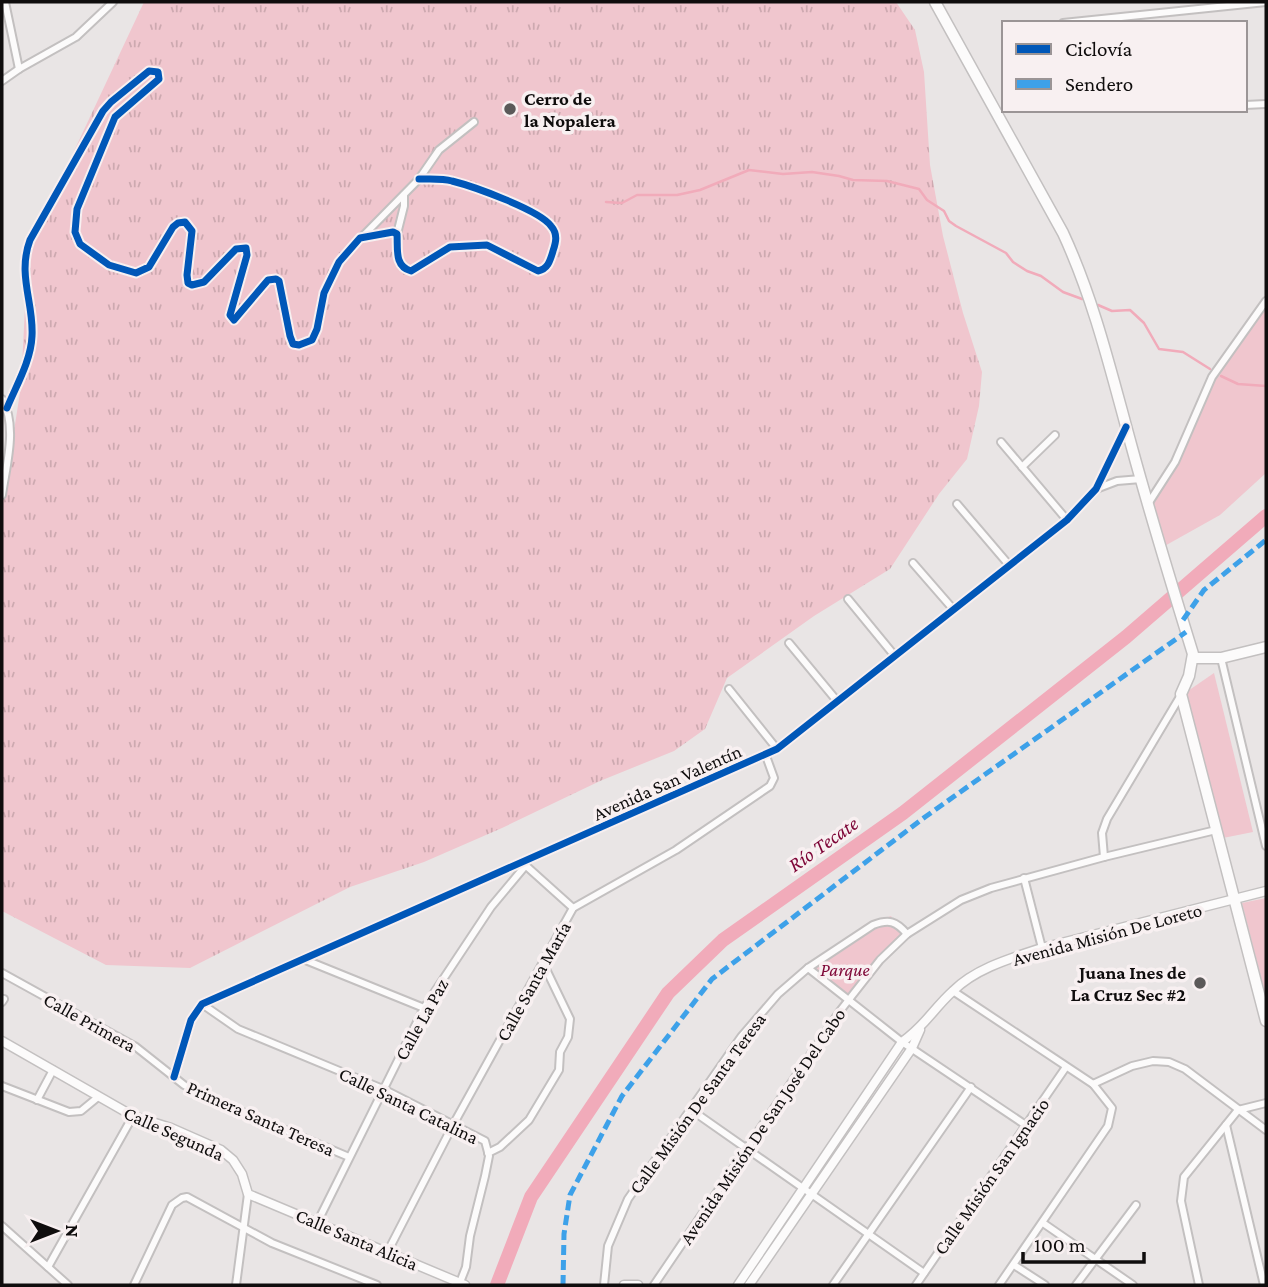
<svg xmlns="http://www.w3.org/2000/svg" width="1268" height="1287" font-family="'Crimson Pro',serif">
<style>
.grass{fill:url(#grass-tufts)}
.park{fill:#f0c6ce}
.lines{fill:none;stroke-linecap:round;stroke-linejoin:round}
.stream{stroke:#f1abba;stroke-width:2.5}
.river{stroke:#f1abba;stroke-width:14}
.minor-casing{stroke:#c3c0c0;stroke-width:10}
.tertiary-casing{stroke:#c3c0c0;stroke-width:11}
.secondary-casing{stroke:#c3c0c0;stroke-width:13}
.minor{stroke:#fcfbfb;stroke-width:6}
.tertiary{stroke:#fcfbfb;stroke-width:8}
.secondary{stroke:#fcfbfb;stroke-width:10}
.quiet{stroke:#3da1e9;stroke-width:5;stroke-dasharray:10 5;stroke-linecap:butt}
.cycleway-casing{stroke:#f8f0f1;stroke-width:11}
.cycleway{stroke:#0057b8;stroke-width:7}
.poi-dot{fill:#5b5959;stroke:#f8f0f1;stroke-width:2.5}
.labels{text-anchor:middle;stroke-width:7;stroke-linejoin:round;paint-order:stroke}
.poi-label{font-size:19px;font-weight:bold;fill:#0f0d0d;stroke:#f8f0f1;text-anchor:start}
.street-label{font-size:19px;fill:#0f0d0d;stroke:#f8f0f1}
.park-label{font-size:19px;font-style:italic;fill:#7e0536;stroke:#f8f0f1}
.water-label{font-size:21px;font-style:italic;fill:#7d0436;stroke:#f8f0f1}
</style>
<defs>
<pattern id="grass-tufts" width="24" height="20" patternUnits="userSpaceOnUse" patternTransform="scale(1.75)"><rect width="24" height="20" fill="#f0c6ce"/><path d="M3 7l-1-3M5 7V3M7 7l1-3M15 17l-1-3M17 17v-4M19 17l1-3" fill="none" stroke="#cda9b0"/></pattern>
</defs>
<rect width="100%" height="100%" fill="#e9e5e5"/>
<path class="grass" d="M144 2H896L915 30 924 72 930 165 943 236 963 313 982 372 979 406 967 459 939 494 890 569 814 616 727 678 705 729 674 751 600 781 502 828 424 862 350 887 190 968 106 965 2 911V508L21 386 28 249Z"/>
<g class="park">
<path d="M1266 297V473L1220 515 1161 548 1146 498 1172 464 1202 389 1225 353 1254 317Z"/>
<path d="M1214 673 1253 832 1223 838 1185 693Z"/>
<path d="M1266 898V997L1242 903Z"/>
<path d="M891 916 904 936 847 1000 807 970 864 925Z"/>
</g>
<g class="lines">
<g class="stream">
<path d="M606 202 622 203 637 195H677L700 190 749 170 783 174 812 172 839 176 853 180 887 181 919 189 927 200 944 211 949 221 956 226 1006 253 1013 262 1027 271 1041 276 1063 292 1082 299"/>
<path d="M1098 305 1112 311 1130 310 1144 323 1159 349 1183 352 1210 369"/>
<path d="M1221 376 1238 384 1266 386"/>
</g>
<path class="river" d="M497 1285 531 1197 668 993 723 940 903 813 1126 637 1266 516"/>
<defs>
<g id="minor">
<path d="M5 2 19 69"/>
<path d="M1063 23 1266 2"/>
<path d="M2 81 19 69 76 37 113 2"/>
<path d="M1245 105 1266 104"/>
<path d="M397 234 404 206V195"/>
<path d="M362 237 419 179 439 150 474 122"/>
<path d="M2 399C18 426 6 466 2 495"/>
<path d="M7 408C16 386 31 361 32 336 34 303 17 275 30 240L103 111 111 102 149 71 158 72 159 79 115 117 77 209 75 232 80 244 109 265 136 273 149 267 173 227 178 223 185 222 192 231 187 275 188 283 192 285 204 282 236 249 246 248 247 255 230 315 234 320 268 280 276 279 279 281 290 336 293 344 299 345 312 340 317 329 324 293 339 262 360 238 393 232 397 234C398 249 394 266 411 271L450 247 487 245 538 271C548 269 550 261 553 251 556 242 558 234 551 226 540 210 472 186 452 181 442 178 430 179 419 179"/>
<path d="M1001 442 1067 520"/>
<path d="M1022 467 1055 435"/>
<path d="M1096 489 1117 481 1141 479"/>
<path d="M957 504 1009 565"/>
<path d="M1148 504 1175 462 1212 377 1266 301"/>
<path d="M913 563 953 609"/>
<path d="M848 599 894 655"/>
<path d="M789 643 837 701"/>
<path d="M1221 658 1266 846"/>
<path d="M729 689 777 749"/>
<path d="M1104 857 1102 833 1107 819 1181 695"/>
<path d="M524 864 573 908"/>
<path d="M1024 878 1042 948"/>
<path d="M303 959 424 1008"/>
<path d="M808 968 902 1042 1027 1126"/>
<path d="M2 973 136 1047 184 1085 198 1093 349 1157"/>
<path d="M953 991 1093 1084 1132 1066 1153 1061 1169 1062 1185 1069 1266 1130"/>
<path d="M2 1002 4 999"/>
<path d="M202 1004 238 1029 383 1089 485 1141 489 1156 485 1176 470 1236 466 1267 459 1285"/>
<path d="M174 1077 191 1020 202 1004 777 749 1067 520 1096 489 1126 428"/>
<path d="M2 1086 69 1112 81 1111 98 1097"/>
<path d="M37 1100 53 1070"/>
<path d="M690 1109 924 1273"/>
<path d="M1226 1125 1264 1285"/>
<path d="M488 1153 500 1147 529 1120 559 1070 560 1052 568 1037 570 1019 543 963"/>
<path d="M317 1223 424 1008 491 907 526 865"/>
<path d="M1043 1223 1133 1285"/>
<path d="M2 1226 68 1285"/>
<path d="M388 1251 453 1125 573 908 676 850 770 786 774 778 766 756"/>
<path d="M1014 1265 1045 1285"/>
<path d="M48 1267 133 1116"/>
<path d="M134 1285 172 1205 182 1198 187 1197 272 1243 377 1285"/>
<path d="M236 1285 248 1194"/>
<path d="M604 1285 608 1246 628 1199 741 1037 778 994 808 968 873 925C889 919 896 921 907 934"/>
<path d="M654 1285 840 1011 880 960 907 934 961 900 991 888 1104 857 1216 830"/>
<path d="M833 1285 971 1087"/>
<path d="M916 1285 1066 1067"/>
<path d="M999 1285 1108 1126 1112 1108 1093 1084"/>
<path d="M1076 1285 1136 1205"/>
<path d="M1199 1285 1181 1201 1184 1177 1238 1110 1266 1103"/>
</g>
<g id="tertiary">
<path d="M2 1041 133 1116 171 1128 221 1150 233 1160 242 1174 248 1194 465 1285"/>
<path d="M624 1285H638"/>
<path d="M738 1285 902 1042C926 1025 933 1009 953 991 976 968 1012 958 1042 948L1266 891"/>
<path d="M749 1285 912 1048 920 1030"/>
</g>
<g id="secondary">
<path d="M935 2 1063 233C1095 302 1112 376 1132 448 1151 517 1172 586 1193 654L1189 676 1181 694 1266 1021"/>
<path d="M1194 658H1221L1266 647"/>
</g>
</defs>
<use href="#minor" class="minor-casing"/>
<use href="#tertiary" class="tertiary-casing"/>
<use href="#secondary" class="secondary-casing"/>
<use href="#minor" class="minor"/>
<use href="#tertiary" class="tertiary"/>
<use href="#secondary" class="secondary"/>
<g class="quiet">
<path d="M1183 620 1204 590 1266 540"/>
<path d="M563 1285 564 1234 570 1195 622 1096 712 979 925 817 1186 632"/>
</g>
<defs>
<g id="cycleway">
<path d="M7 408C16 386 31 361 32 336 34 303 17 275 30 240L103 111 111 102 149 71 158 72 159 79 115 117 77 209 75 232 80 244 109 265 136 273 149 267 173 227 178 223 185 222 192 231 187 275 188 283 192 285 204 282 236 249 246 248 247 255 230 315 234 320 268 280 276 279 279 281 290 336 293 344 299 345 312 340 317 329 324 293 339 262 360 238 393 232 397 234C398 249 394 266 411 271L450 247 487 245 538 271C548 269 550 261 553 251 556 242 558 234 551 226 540 210 472 186 452 181 442 178 430 179 419 179"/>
<path d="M174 1077 191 1020 202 1004 777 749 1067 520 1096 489 1126 427"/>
</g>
</defs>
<use href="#cycleway" class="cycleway-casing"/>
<use href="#cycleway" class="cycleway"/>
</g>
<g class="poi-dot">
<circle cx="510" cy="109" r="7"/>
<circle cx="1200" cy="983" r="7"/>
</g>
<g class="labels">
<g class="poi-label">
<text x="524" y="105">Cerro de<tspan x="524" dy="22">la Nopalera</tspan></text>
<text x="1186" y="979" text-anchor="end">Juana Ines de<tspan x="1186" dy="22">La Cruz Sec #2</tspan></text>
</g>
<g class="street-label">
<text transform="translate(667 782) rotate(-24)" y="7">Avenida San Valentín</text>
<text transform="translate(1107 934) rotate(-15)" y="7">Avenida Misión De Loreto</text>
<text transform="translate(533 981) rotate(-61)" y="7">Calle Santa María</text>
<text transform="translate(421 1019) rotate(-61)" y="7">Calle La Paz</text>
<text transform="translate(90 1022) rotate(29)" y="7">Calle Primera</text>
<text transform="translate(697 1103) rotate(-54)" y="7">Calle Misión De Santa Teresa</text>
<text transform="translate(409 1105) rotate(26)" y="7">Calle Santa Catalina</text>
<text transform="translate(261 1118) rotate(24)" y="7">Primera Santa Teresa</text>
<text transform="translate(762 1126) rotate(-56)" y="7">Avenida Misión De San José Del Cabo</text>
<text transform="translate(174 1133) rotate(24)" y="7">Calle Segunda</text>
<text transform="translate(991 1176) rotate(-55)" y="7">Calle Misión San Ignacio</text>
<text transform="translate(357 1239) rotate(23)" y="7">Calle Santa Alicia</text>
</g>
<g class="park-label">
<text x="845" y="976">Parque</text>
</g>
<g class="water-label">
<text transform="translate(823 844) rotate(-35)" y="7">Río Tecate</text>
</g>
</g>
<rect width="1268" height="1287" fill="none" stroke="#0f0d0d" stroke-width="7"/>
<rect x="1002" y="21" width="245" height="91" fill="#f8f0f1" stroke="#9b9596" stroke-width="2"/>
<rect x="1016" y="44" width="35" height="10" fill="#0057b8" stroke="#9b9596" stroke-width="2"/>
<text x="1065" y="56" font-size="21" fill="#0f0d0d">Ciclovía</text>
<rect x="1016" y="79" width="35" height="10" fill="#3da1e9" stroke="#9b9596" stroke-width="2"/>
<text x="1065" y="91" font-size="21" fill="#0f0d0d">Sendero</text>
<g transform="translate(56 1231) rotate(90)" stroke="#f8f0f1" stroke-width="5" paint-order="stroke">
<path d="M0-5L12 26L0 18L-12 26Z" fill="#0f0d0d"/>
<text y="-10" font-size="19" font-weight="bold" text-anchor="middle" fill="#0f0d0d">N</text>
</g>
<path d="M1023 1252v10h121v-10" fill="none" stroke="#0f0d0d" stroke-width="3.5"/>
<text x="1034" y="1252" font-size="21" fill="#0f0d0d" stroke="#f8f0f1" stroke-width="5" paint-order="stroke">100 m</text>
</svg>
